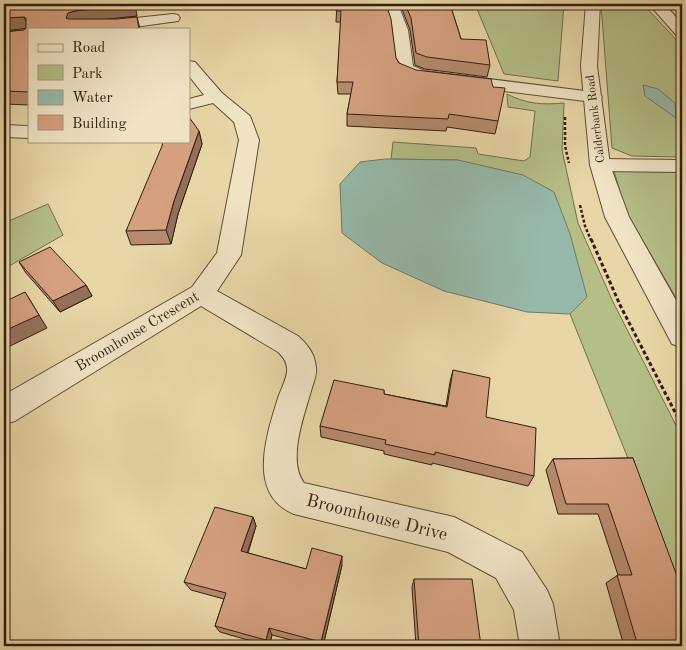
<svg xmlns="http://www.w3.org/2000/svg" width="686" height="650" font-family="'Old Standard TT',serif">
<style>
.green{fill:#b5be87;stroke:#726e4e}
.water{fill:#97b9aa;stroke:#6e7b6e}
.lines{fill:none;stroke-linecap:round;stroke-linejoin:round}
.minor-casing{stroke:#5e4c38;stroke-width:2}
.tertiary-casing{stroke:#5e4c38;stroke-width:2}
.path-far2{stroke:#301e14;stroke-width:2.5;stroke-dasharray:3 2;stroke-linecap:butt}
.path-far1{stroke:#301e14;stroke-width:3;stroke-dasharray:4 2.5;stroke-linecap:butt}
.path{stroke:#301e14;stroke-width:4.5;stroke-dasharray:5 3;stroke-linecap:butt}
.minor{fill:#f0e4c5;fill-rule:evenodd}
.tertiary{fill:#f0e4c5;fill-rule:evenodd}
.wall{fill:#b68a6c;stroke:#301e14}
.shaded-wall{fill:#947058;stroke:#301e14}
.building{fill:#d4a07e;stroke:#301e14}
.labels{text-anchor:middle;stroke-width:4;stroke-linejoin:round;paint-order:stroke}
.far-street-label{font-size:12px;fill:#301e14;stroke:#f0e4c5}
.street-label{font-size:15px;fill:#301e14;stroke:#f0e4c5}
.near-street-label{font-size:18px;fill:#301e14;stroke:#f0e4c5}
</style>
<rect width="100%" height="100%" fill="#e8d6a6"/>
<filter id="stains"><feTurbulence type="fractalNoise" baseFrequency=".004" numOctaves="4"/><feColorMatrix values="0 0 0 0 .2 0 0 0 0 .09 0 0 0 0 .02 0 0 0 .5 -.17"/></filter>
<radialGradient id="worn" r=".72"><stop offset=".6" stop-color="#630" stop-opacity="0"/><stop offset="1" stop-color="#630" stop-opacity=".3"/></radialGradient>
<g class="green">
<path d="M475 4H564L558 81 504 74Z"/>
<path d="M601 4H643L682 46V157L632 156 612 148Z"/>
<path d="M507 94C526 104 543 105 564 103L562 150 578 223 613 302 682 437V573H674L570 314 587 297 458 160 391 159 393 142 476 148 478 154 524 161 530 157 535 111 508 107Z"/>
<path d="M614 171 682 172V308L626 212Z"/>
<path d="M48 204 63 235 4 269V223Z"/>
</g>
<g class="water">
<path d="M643 85 658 89 675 103 676 118 645 96Z"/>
<path d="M385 159 458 160 523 175 554 192 570 234 587 297 570 314 527 312 444 291 382 263 342 233 340 184 360 162Z"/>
</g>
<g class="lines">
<defs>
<g id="minor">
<path d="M384 4H398L408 30 413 66 425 71 593 92 599 93 602 97 599 101 593 102 415 80 399 73 397 69 392 30Z"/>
<path d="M649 4H682V8H668L682 24V38L677 36Z"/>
<path d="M173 14 178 15 180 18 178 21 120 29H72L74 26 79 24Z"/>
<path d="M189 61 195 62 222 93 250 116 259 140 241 255 217 291 298 336C308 345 315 354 316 368 317 375 313 384 311 391 304 416 287 460 304 483L454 517 522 552 547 590 553 604 560 646H520L514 610 496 578 448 552 294 514C246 494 267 434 278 398 281 389 288 377 287 368 286 360 283 357 278 352L201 306 15 421 4 424V395L192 287 217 253 239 140 234 122 213 103 189 109V99L204 95 189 76Z"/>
<path d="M4 125 29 126V138L4 137Z"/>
<path d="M600 159 682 160V172L600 171 593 169 590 165 593 161Z"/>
</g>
<path id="tertiary" d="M586 4H600L597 66 610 165 629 217 682 311V347L672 344 605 217 590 165 581 66Z"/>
</defs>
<use href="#minor" class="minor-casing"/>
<use href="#tertiary" class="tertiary-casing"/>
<g class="path-far2">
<path d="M565 117V146L569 163"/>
<path d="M580 205 585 226 591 240"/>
</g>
<path class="path-far1" d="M591 239 620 305 678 418"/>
<path class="path" d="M678 417 682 425"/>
<use href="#minor" class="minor"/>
<use href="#tertiary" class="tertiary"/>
</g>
<g class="wall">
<path d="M4 4 137 16 106 19H117L137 17 140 29H29V105L4 104V32L24 30 26 28 4 31Z"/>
<path d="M337 4 396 58 399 63 498 121 495 134 447 127 446 131 347 126V114L351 94H338L337 82 341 22H336Z"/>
<path d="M400 4H450L461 39 490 65 487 77 425 69 415 65 410 30Z"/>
<path d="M199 131 202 144 178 214 171 244 131 245 126 231Z"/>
<path d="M19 262 86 285 92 296 60 312 26 273Z"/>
<path d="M453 370 486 417 534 476 528 486 432 463V465L384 454V451L321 437 320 426 384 390V394L446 406 450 382Z"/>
<path d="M633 458 682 646H624L606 583 618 575 598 514H558L546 470 553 459Z"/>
<path d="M253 517 256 526 248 553 306 569 342 565 323 646H314L272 635 269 646 220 632 215 626 224 599 191 590 184 582Z"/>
<path d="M414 579 481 646H416L412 587Z"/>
</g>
<g class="shaded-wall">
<path d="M135 4 137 16 79 22 72 25 66 18 68 13 75 11Z"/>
<path d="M24 17 29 28 4 31V18Z"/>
<path d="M199 131 202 144 178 214 171 244 166 230 174 201Z"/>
<path d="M86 285 92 296 60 312 53 301Z"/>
<path d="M25 292 47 328 4 349V331Z"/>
<path d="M253 517 256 526 245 560 241 551Z"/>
<path d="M342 556V565L323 646H322L321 642Z"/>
<path d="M269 628 272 635 269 646 266 640Z"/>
</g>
<g class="building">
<path d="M4 4H134V5L75 11 68 13 66 18 68 19H117L137 17 139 29H29V92L4 91V32L24 30 26 28V18L24 17 4 18Z"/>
<path d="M337 4H386L391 19 396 58 399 63 416 70 491 79 493 87 505 88 498 121 449 114 448 119 347 114 353 82H337L341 11H336Z"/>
<path d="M405 4H450L461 39 486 40 490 65 427 57 416 53 411 18Z"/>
<path d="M189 117 199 131 174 201 166 230 126 231 162 146 163 141H189Z"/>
<path d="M50 247 86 285 53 301 19 262Z"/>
<path d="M25 292 39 315 4 331V302Z"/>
<path d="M453 370 490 378 486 417 536 428 534 476 435 452V455L385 444 386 440 320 426 334 380 384 390V394L447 407Z"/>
<path d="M633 458 677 576H679L682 584V646H638L617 575H632L608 504H566L553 459Z"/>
<path d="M215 507 253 517 241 551 306 569 312 548 342 556 321 642 269 628 266 640 215 626 226 593 184 582Z"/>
<path d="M414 579H472L481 646H419Z"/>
</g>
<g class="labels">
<g class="far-street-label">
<text transform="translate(595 119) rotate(-97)" y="4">Calderbank Road</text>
</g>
<g class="street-label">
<text transform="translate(137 331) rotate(-31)" y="5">Broomhouse Crescent</text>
</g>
<g class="near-street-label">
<text transform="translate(377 517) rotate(14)" y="6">Broomhouse Drive</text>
</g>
</g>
<rect width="686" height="650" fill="none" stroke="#e8d6a6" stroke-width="20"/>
<rect x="5" y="5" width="676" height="640" fill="none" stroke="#301e14" stroke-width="2.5"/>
<rect x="10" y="10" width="666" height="630" fill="none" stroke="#301e14"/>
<rect x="28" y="28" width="162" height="115" fill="#f0e4c5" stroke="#a3957e"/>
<rect x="38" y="44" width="25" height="8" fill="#f0e4c5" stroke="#a3957e"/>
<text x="72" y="52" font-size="15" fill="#301e14">Road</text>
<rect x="38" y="65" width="25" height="15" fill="#b5be87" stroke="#a3957e"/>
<text x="72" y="78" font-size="15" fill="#301e14">Park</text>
<rect x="38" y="90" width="25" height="15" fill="#97b9aa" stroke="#a3957e"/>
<text x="72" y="102" font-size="15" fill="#301e14">Water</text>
<rect x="38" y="115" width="25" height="15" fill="#d4a07e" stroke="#a3957e"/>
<text x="72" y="128" font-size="15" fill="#301e14">Building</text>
<rect width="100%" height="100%" filter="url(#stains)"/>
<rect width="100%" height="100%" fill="url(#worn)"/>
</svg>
